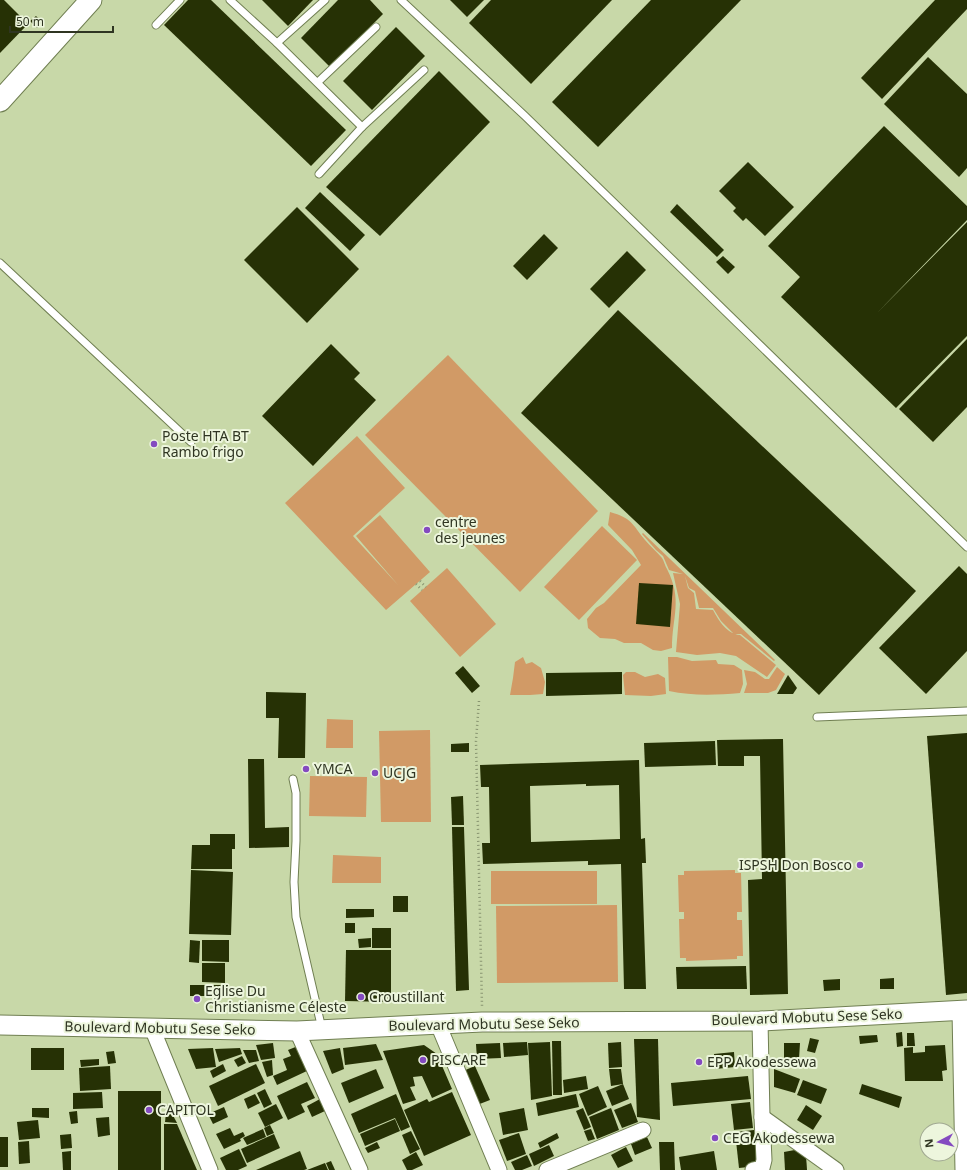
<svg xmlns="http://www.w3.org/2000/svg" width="967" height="1170" font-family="'Noto Sans',sans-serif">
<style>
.green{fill:#d19a66}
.building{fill:#263105;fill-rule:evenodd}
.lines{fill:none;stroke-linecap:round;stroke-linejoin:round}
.service-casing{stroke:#707f52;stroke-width:9}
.minor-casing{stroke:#707f52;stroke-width:17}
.tertiary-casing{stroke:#707f52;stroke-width:21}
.secondary-casing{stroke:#707f52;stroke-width:23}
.path{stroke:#889470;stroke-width:2.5;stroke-dasharray:1 3;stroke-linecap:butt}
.service{stroke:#fff;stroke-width:7}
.minor{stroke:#fff;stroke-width:15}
.tertiary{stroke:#fff;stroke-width:19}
.secondary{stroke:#fff;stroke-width:21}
.poi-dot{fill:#844ac0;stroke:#edf6dd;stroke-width:1.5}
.labels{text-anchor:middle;stroke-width:4;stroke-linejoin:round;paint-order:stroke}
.poi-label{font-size:14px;fill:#2f3522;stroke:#edf6dd;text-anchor:start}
.street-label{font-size:14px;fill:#2f3522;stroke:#edf6dd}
</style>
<rect width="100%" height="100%" fill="#c8d8a8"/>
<g class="green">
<path d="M448 355 598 511 520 592 365 435Z"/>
<path d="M357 436 405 488 353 536 398 585 356 536 380 515 430 572 386 610 285 503Z"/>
<path d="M610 512C632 518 632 524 645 540 650 546 657 552 662 558 664 561 665 566 667 569 683 601 672 616 672 648L661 651 653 650 641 643H624L615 639 600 638 588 628 587 619 596 608 604 603 641 565 632 550 608 525Z"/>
<path d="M602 526 637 560 579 620 544 587Z"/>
<path d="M643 533 775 660 774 661 741 634H734L721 621 713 608H699L695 591 689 588 685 576 688 588 694 593 696 609 713 610C719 621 727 634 740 635L776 665 767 677 736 656 720 653 697 655 676 652 680 604 673 573 683 574 669 570 663 556 656 550 642 534Z"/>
<path d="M447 568 496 624 460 657 410 601Z"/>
<path d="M523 657 526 664 532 662 541 668 545 682 543 694 530 695H510L513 678 515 662Z"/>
<path d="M668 657H677L692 661 716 660 718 664 734 665 742 670 743 684 740 693C716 695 692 696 669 691Z"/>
<path d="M777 667 785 674 776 690 768 693H744L747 684 744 670 755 672 765 679H769Z"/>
<path d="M626 672H635L645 677 658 674 665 678 666 694 651 696 625 695 623 675Z"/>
<path d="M327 719 353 720V748H326Z"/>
<path d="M430 730 431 822H381L379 731Z"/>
<path d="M310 776 367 777 366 817 309 816Z"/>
<path d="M333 855 381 857V883H332Z"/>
<path d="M735 870V873H741L742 912H737V920H742L743 956H737V959L686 961V958H680L679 919H684V912H679L678 875H684V871Z"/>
<rect x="491" y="871" width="106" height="33"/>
<path d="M617 905 618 982 497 983 496 906Z"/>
</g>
<g class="building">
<path d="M0 0H4L28 24 0 53Z"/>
<path d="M188 0H211L346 130 311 166 164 25Z"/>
<path d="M262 0H313L288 26Z"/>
<path d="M338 0H370L383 14 330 67 301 38Z"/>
<path d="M450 0H484L467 17Z"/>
<path d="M491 0H612L531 84 469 23Z"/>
<path d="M651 0H741L598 147 552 102Z"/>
<path d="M935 0H967V9L882 99 861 78Z"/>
<path d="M36 16 42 22 37 28 30 21Z"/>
<path d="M396 27 425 56 372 110 343 81Z"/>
<path d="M928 57 967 94V168L959 177 884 104Z"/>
<path d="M439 71 490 122 380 236 326 187Z"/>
<path d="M884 126 967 206V220L876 314 967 222V336L896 408 781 297 800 277 768 246Z"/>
<path d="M748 162 794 207 765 236 746 218 743 221 733 211 736 208 719 191Z"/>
<path d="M320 192 365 235 350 251 305 208Z"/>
<path d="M677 204 724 250 717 257 670 212Z"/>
<path d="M297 207 359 269 307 323 244 260Z"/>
<path d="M544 234 558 248 527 280 513 266Z"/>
<path d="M627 251 646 270 609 308 590 289Z"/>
<path d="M723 256 735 267 728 274 716 262Z"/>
<path d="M618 310 916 591 819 695 521 413Z"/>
<path d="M967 339V407L933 442 899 409Z"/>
<path d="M331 344 360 373 354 379 376 400 313 466 262 416Z"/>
<path d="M959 566 967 574V651L926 694 879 648Z"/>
<path d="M639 583 673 585 670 627 636 624Z"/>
<path d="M463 666 480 686 472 693 455 673Z"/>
<path d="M622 672V694L546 696V673Z"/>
<path d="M788 675 797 688 793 694H777Z"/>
<path d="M266 692 306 693 305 758H278L279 718H266Z"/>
<path d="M967 733V993L946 995 927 736Z"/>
<path d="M783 739 788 994 750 995 748 880 762 879 760 756H744V766H718L717 740Z"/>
<path d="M715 741 716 765 645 767 644 743Z"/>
<path d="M469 743V752H451V744Z"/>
<path d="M248 759H264L265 828 289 827V847L249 848Z"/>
<path d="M639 760 641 839 645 838 646 863H642L646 989H624L621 864 588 865V861L483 864 482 843H490L489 787H481L480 765ZM586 784V786L619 785 620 839 531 842 530 786Z"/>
<path d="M463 796 464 825H452L451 797Z"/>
<path d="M452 827H464L469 990 456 991Z"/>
<path d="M210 834H235V849H232V869H191L192 845H210Z"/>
<path d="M191 870 233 872 231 935 189 934Z"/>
<rect x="393" y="896" width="15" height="16"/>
<path d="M346 909H374V917L346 918Z"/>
<rect x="345" y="923" width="10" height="10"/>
<rect x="372" y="928" width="19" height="20"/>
<path d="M371 938V947L359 948 358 939Z"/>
<path d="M190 940 200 941 199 963 189 962Z"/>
<path d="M202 940H229V962L202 961Z"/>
<path d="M346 950H391V1002L345 1001Z"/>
<path d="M202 963H225V983L202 982Z"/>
<path d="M746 966 747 989H677L676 967Z"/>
<path d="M894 978V989H880V979Z"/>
<path d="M840 979V990L824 991 823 980Z"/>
<rect x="190" y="985" width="38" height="11"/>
<path d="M902 1032 903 1046 897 1047 896 1033Z"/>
<path d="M907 1033H914L915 1046H907Z"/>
<path d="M877 1035 878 1042 860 1044 859 1036Z"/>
<path d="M810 1038 819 1040 815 1053 807 1051Z"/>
<path d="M634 1039H658L660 1120 637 1117Z"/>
<path d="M552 1041H561L562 1095H553Z"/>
<path d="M527 1042 528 1055 504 1057 503 1043Z"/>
<path d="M550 1042 552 1096 531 1100 528 1043Z"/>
<path d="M621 1042 622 1067 609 1068 608 1043Z"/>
<path d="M273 1043 275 1058 261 1060 256 1045Z"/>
<path d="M500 1043 501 1058 477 1059 476 1044Z"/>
<path d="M784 1043H800L799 1059H784Z"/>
<path d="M376 1044 383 1060 345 1065 343 1048Z"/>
<path d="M424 1045 437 1054 452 1089 432 1098 422 1076 413 1077 415 1086 410 1087 416 1100 403 1104 383 1051Z"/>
<path d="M945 1045 947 1070 942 1071 943 1081H905L904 1048 913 1047V1053L925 1052V1046Z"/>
<path d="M298 1046 309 1070 277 1085 273 1076 287 1070 283 1059 291 1056 288 1050Z"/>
<rect x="31" y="1048" width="33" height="22"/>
<path d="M213 1048 216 1067 196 1069 188 1049Z"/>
<path d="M240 1048 242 1054 219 1062 215 1049Z"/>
<path d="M340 1048 344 1069 332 1074 323 1051Z"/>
<path d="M243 1050H256L259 1061 249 1063Z"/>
<path d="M114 1051 116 1063 108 1064 106 1052Z"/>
<path d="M734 1052 735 1067 715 1069 714 1054Z"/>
<path d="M242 1056 246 1063 238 1067 234 1060Z"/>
<path d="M99 1059V1065L81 1067 80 1060Z"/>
<path d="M272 1060 273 1075 267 1077 262 1062Z"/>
<path d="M223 1064 226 1071 213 1078 210 1071Z"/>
<path d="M256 1064 265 1083 218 1106 209 1086Z"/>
<path d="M110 1066 111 1089 80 1091 79 1068Z"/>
<path d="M475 1066 490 1100 477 1105 463 1071Z"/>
<path d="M376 1069 384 1088 349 1103 341 1083Z"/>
<path d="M609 1069H621L623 1084 611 1086Z"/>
<path d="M774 1069 800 1079 795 1093 774 1087Z"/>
<path d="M586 1076 588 1089 564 1093 563 1080Z"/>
<path d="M748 1076 751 1099 673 1106 671 1083Z"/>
<path d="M803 1080 827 1089 821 1104 797 1095Z"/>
<path d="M307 1082 315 1098 301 1104 305 1112 288 1120 277 1096Z"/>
<path d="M623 1084 629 1099 612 1106 606 1091Z"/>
<path d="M862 1084 902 1097 899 1108 859 1094Z"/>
<path d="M598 1086 607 1107 588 1116 579 1094Z"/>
<path d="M265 1089 272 1104 264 1108 257 1093Z"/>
<rect x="118" y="1091" width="43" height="79"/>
<path d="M102 1092 103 1108 73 1109V1093Z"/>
<path d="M452 1092 471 1135 424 1156 404 1110 427 1099 429 1102Z"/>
<path d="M255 1094 260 1103 248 1109 244 1099Z"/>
<path d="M396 1094 410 1127 401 1131 395 1118 359 1133 351 1114Z"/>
<path d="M576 1094 579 1107 538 1116 536 1103Z"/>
<path d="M320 1099 325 1111 312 1117 307 1106Z"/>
<path d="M750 1102 753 1128 734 1130 731 1104Z"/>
<path d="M631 1103 638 1122 622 1128 614 1110Z"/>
<path d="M167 1104 177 1123 165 1122Z"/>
<path d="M276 1104 283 1118 265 1127 258 1113Z"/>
<path d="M806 1105 822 1116 813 1130 797 1120Z"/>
<path d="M224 1107 228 1117 213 1124 208 1114Z"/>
<path d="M32 1108H49V1118L32 1117Z"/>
<path d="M524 1108 528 1130 503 1135 499 1113Z"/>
<path d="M583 1108 591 1127 584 1130 576 1111Z"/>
<path d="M611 1108 619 1130 597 1139 589 1117Z"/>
<path d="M77 1111 78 1123 71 1124 69 1112Z"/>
<path d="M109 1117 110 1135 98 1137 96 1118Z"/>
<path d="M395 1119 400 1131 365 1146 360 1134Z"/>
<path d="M38 1120 40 1138 19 1140 17 1122Z"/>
<path d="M164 1124H177L197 1170H164Z"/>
<path d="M270 1125 274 1133 267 1136 264 1128Z"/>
<path d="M230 1128 234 1136 243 1132 245 1136 240 1139 241 1141 224 1149 216 1134Z"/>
<path d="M263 1129 266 1137 247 1145 243 1138Z"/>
<path d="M591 1129 595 1139 588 1141 584 1131Z"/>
<path d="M754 1130 758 1166 739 1168 735 1132Z"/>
<path d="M411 1131 420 1149 410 1154 402 1135Z"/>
<path d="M519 1133 526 1154 507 1161 499 1140Z"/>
<path d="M557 1133 559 1138 540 1148 538 1143Z"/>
<path d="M71 1134 72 1148 61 1149 60 1135Z"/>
<path d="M274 1134 280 1148 247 1163 241 1149Z"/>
<rect x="0" y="1137" width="8" height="30"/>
<path d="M647 1137 652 1148 635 1155 631 1144Z"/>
<path d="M29 1141 30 1163 19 1164 18 1142Z"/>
<path d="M377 1142 380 1148 368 1153 365 1148Z"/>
<path d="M659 1142H674L675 1170H660Z"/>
<path d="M549 1145 554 1156 534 1166 529 1154Z"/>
<path d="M626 1147 633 1161 618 1168 611 1155Z"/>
<path d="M239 1149 247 1166 238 1170H226L220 1158Z"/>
<path d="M800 1149 806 1155 807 1170H785L784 1152Z"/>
<path d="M71 1151V1170H63L62 1152Z"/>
<path d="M300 1151 307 1169 304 1170H256Z"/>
<path d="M714 1151 717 1170H681L679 1157Z"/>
<path d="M416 1152 423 1165 412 1170H407L402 1160Z"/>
<path d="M527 1155 532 1166 522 1170H515L511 1162Z"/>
<path d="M331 1161 335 1170H329L326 1163Z"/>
<path d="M325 1163 328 1170H307Z"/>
</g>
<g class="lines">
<defs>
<g id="service">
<path d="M230 0 277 43 362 127"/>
<path d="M401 0 525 116 967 547"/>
<path d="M156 25 180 0"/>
<path d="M277 43 325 0"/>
<path d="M318 82 376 27"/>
<path d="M319 174 362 127 424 70"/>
<path d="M0 263 191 442"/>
<path d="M817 717 967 711"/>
<path d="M293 779 296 793V841L294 882 296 917 322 1029"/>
</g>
<g id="minor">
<path d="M960 1010 963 1170"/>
<path d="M438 1024 499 1170"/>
<path d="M152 1028 210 1170"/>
<path d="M297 1031 360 1170"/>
<path d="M762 1117 836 1170"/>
<path d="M547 1170 643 1130"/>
<path d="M753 1170 762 1168 764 1160 762 1117 760 1021"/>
</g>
<path id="tertiary" d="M0 1025 297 1031 482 1022 760 1021 967 1010"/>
<path id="secondary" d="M0 101 91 0"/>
</defs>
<use href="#service" class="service-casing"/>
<use href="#minor" class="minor-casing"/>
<use href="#tertiary" class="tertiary-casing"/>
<use href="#secondary" class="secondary-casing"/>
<g class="path">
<path d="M420 581 426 587"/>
<path d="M416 584 422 590"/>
<path d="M479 701 476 741 482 1006"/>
</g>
<use href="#service" class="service"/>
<use href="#minor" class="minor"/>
<use href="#tertiary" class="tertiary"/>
<use href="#secondary" class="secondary"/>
</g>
<g class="poi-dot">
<circle cx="154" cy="444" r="4"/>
<circle cx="427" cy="530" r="4"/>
<circle cx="306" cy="769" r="4"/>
<circle cx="375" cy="773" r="4"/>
<circle cx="860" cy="865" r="4"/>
<circle cx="361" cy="997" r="4"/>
<circle cx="197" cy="999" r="4"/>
<circle cx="423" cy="1060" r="4"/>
<circle cx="699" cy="1062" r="4"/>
<circle cx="149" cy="1110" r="4"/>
<circle cx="715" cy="1138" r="4"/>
</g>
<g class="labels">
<g class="poi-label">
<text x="162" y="441">Poste HTA BT<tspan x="162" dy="16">Rambo frigo</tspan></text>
<text x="435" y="527">centre<tspan x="435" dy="16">des jeunes</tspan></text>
<text x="314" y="774">YMCA</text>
<text x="383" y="778">UCJG</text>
<text x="852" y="870" text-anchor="end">ISPSH Don Bosco</text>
<text x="205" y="996">Eglise Du<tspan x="205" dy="16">Christianisme Céleste</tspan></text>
<text x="369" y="1002">Croustillant</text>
<text x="431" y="1065">PISCARE</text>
<text x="707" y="1067">EPP Akodessewa</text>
<text x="157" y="1115">CAPITOL</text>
<text x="723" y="1143">CEG Akodessewa</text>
</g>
<g class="street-label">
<text transform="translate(807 1017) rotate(-2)" y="5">Boulevard Mobutu Sese Seko</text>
<text transform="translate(484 1024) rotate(-1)" y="5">Boulevard Mobutu Sese Seko</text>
<text transform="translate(160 1028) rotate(1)" y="5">Boulevard Mobutu Sese Seko</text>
</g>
</g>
<g transform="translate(939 1142) rotate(263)"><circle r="19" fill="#edf6dd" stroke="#a1a992"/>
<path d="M0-3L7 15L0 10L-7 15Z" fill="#844ac0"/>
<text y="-6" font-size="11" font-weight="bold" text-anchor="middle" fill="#2f3522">N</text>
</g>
<path d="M10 26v6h103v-6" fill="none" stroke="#2f3522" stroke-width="2"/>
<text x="16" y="26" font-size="12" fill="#2f3522" stroke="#edf6dd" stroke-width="3" paint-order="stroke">50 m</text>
</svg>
